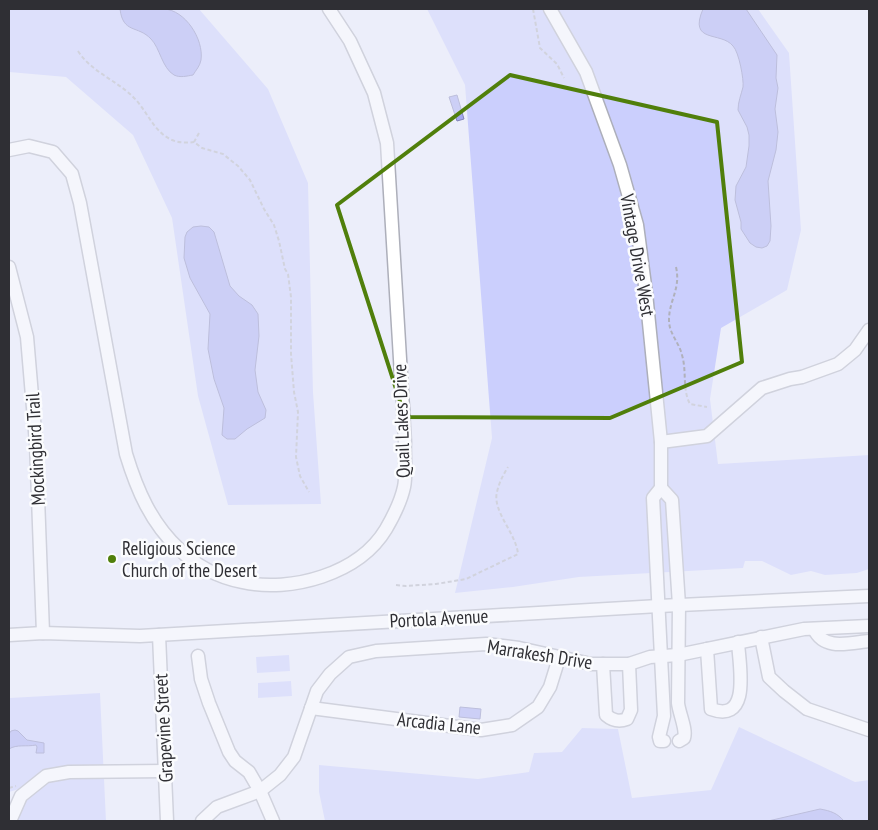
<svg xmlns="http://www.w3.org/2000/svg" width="878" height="830" font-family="'PT Sans Narrow',sans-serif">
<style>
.green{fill:#cbcffd}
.water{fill:#a5a9f1;stroke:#8284b8}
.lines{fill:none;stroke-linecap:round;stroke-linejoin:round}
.minor-casing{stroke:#adafba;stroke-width:15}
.path{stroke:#b0b1bb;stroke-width:2;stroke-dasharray:4 2.5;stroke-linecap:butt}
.minor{stroke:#fff;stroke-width:12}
.marked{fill:none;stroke:#507f0b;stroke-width:4;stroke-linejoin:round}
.poi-dot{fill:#507f0b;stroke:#fbfcfe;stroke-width:2}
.labels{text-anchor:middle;stroke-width:5;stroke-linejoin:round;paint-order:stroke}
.street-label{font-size:19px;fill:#2f2f34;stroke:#fbfcfe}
.poi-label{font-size:19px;fill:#2f2f34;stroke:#fbfcfe;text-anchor:start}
</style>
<rect width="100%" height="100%" fill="#eceefa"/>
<g class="green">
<path d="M9 9H199L268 89 308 183 313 392 321 504 228 505 198 396 172 218 133 135 66 77 9 72Z"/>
<path d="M427 9H758L789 53 801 230 787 290 721 328 710 399 718 464 869 455V569L857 573 825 575 811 571 791 575 762 561H745L743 568 579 577 513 587 455 593 492 438 465 85Z"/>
<path d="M289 655 290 671 257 673 256 657Z"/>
<path d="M291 681 292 696 258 698V683Z"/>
<path d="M100 693 106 821H12L22 797 19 789 9 792V698Z"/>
<path d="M739 727 855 782 869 780V821H325L319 792V765L478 779 529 772 534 753 562 752 582 728 618 729 632 798 711 790Z"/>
</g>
<g class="water">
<path d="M120 9H164C185 10 204 39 201 60 200 66 196 70 193 75 187 76 180 78 174 75 162 68 160 48 151 39 138 25 123 34 120 9Z"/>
<path d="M703 9H746L777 55 776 78 778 88 775 109 778 132 776 150 768 181 771 226 770 241 767 246 762 248 756 247 750 243 741 229V222L735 200 736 186 746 167 749 146V135L747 127 738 110C738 102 741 95 743 87 744 80 739 52 733 46 721 31 688 44 703 9Z"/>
<path d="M457 95 464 119 457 121 449 97Z"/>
<path d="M201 226 209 227 214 232 230 286 239 296 252 305 258 314 259 336 255 370 258 392 266 410 265 418 247 429 235 439H227L222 435 224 408 214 379 208 349 210 314 190 278 184 258 185 237 187 232 193 227Z"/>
<path d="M460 707 481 709 480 719 459 717Z"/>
<path d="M15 730 18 731 27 740 44 743V753H36L37 747 36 745C26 747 17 744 9 749V734L11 731Z"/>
<path d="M820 809C831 811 837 813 844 821H768Z"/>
</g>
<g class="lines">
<defs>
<g id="minor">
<path d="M550 9 586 72 620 165 637 225 646 293 661 442V488L653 498 664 716 659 737 660 741H664"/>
<path d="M9 150 29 146 53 152 72 174 80 203 126 454C137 490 151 523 179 549 196 566 218 577 242 582 291 593 359 574 386 529 393 517 401 501 404 487 407 473 404 456 405 442L387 143 374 93 350 41 329 9"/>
<path d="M9 267 27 337 36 443 43 633"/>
<path d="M661 442 707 436 762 388 790 379 802 377 838 364 855 350 869 330"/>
<path d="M661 488 672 500 679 605 678 703C679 713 687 730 684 738L679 741"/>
<path d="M814 629C824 651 849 643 869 641"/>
<path d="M9 635 43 633 140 636 659 606 869 596"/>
<path d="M159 635 167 821"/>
<path d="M761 637 769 677 784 691 807 709 869 730"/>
<path d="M707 649 711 709C752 724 739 664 738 642"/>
<path d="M198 656 201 679 209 703 229 752 235 761 249 772 260 791 273 821"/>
<path d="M603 664 606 715C613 721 619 722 627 719L631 710 629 664"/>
<path d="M311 708 481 730 512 725 538 707 550 687 559 658"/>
<path d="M10 821 21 796 46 776 69 772 166 771"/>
<path d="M202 821 217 807 260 791 280 775 294 757 317 691 330 674 349 657 376 651 486 644 519 648 591 664H629L650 657 678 655 804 629 869 626"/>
</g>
</defs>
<use href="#minor" class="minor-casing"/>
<g class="path">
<path d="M533 9 540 48 557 64 564 78"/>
<path d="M78 51C92 73 119 81 136 100 148 113 154 132 172 140 179 143 187 143 194 142"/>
<path d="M199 133 194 142 202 148 223 154 238 166 250 180 264 209 274 225 279 241 285 269 288 274 291 297V354L294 392 298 412 296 457 300 476 309 492"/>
<path d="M676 267C681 289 669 300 669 320 669 334 679 342 682 355 687 372 682 389 690 404L707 407"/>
<path d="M396 585 406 586 436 584 466 579 518 554C516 533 492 511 497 492 499 483 503 475 508 467"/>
<path d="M9 788 16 786"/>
</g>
<use href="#minor" class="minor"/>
</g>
<path d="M0 0H878V830H0ZM510 75 717 122 742 362 610 418 405 417 337 205Z" fill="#eceefa" fill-opacity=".55" fill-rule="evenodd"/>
<path class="marked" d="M510 75 717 122 742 362 610 418 405 417 337 205Z"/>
<circle class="poi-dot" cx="112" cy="559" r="5"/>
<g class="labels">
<g class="street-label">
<text transform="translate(638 255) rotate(80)" y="7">Vintage Drive West</text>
<text transform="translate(401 421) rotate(-92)" y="7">Quail Lakes Drive</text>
<text transform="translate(35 449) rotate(-93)" y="7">Mockingbird Trail</text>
<text transform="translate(439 618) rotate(-3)" y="7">Portola Avenue</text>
<text transform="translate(540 654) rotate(9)" y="7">Marrakesh Drive</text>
<text transform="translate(439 723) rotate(6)" y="7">Arcadia Lane</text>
<text transform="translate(163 728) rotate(-93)" y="7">Grapevine Street</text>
</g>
<g class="poi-label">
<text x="122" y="555">Religious Science<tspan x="122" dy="22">Church of the Desert</tspan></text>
</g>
</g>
<rect width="878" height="830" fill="none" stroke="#2f2f34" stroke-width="20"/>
</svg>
